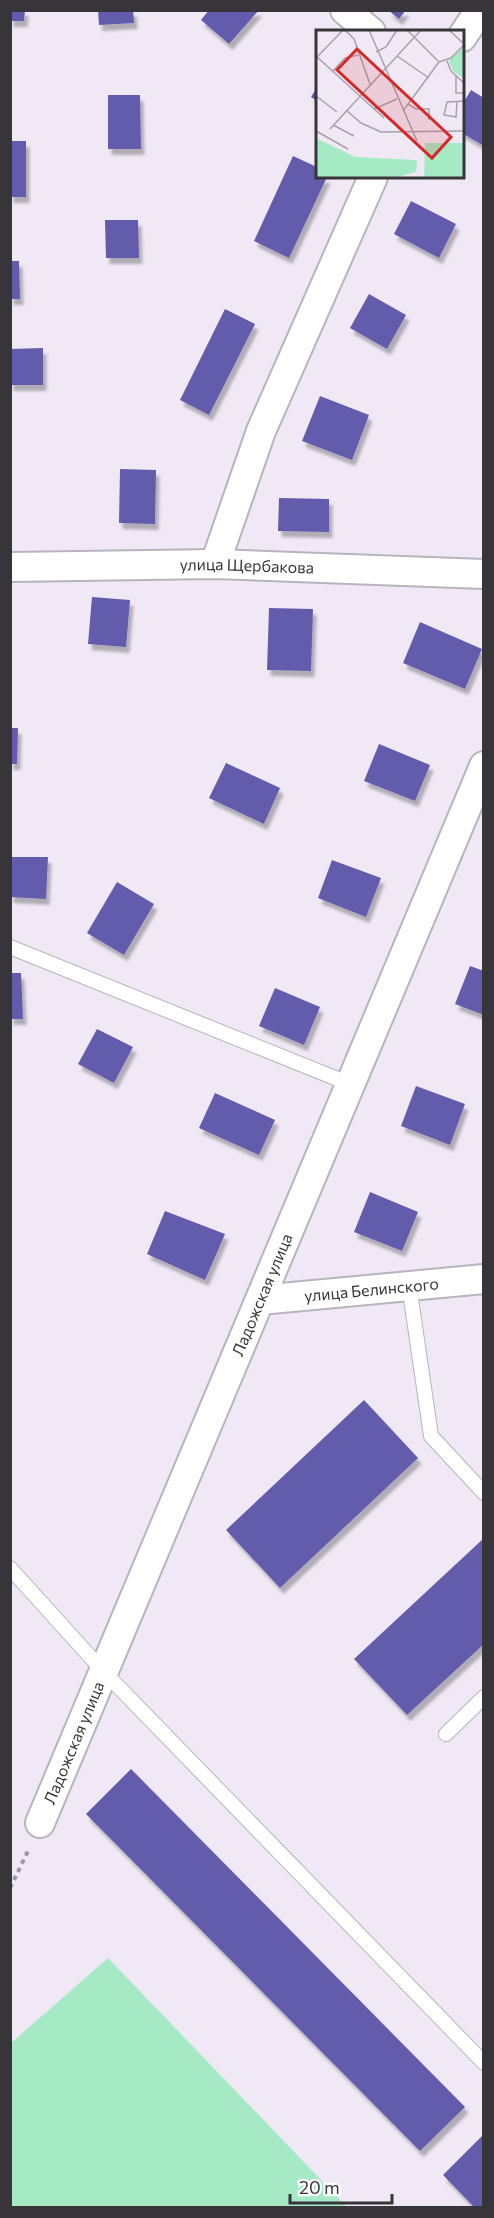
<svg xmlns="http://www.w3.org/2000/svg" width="494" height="2218" font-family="Commissioner,sans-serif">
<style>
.green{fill:#a6e9c5}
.building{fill:#635cad;filter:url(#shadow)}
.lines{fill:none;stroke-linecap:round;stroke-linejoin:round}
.service-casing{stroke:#b9b3be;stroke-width:16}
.minor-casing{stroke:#b9b3be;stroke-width:32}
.path{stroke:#9b969f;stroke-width:4;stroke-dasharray:4.5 4.5;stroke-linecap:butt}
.service{stroke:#fff;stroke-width:14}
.minor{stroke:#fff;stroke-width:28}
.labels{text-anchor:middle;stroke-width:6;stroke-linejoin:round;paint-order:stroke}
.street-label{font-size:16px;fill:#38353a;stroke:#fff}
.inset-road{fill:none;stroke:#a6a1aa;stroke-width:1.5}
.view{fill:#d62828;fill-opacity:0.15;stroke:#d62828;stroke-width:3}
.inset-edge{fill:none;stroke:#38353a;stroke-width:3}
</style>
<defs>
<filter id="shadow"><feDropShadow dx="3.5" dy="6" stdDeviation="1.5" flood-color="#0004"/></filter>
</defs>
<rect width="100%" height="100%" fill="#f0e9f5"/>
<path class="green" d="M108 1958 347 2207H11V2043Z"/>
<g class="building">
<path d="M10 10H25L24 21H10Z"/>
<path d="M98 10H133L134 23 99 25Z"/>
<path d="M209 10H259L229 44 201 20Z"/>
<path d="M388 10H406L399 19Z"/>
<path d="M317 87V101L311 97Z"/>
<path d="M471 90 484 98V146L462 133V105Z"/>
<path d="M108 95H140L141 149H108Z"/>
<rect x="10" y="141" width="16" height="56"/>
<path d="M293 156 317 167V177H327L289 258 254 241Z"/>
<path d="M411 201 456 224 439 258 394 234Z"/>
<path d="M105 220H138L139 258H106Z"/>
<path d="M10 261H19L20 299H10Z"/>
<path d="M369 294 406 315 387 349 350 328Z"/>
<path d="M225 309 255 324 209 415 180 400Z"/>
<path d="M43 348V385H10V349Z"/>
<path d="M320 396 369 415 352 460 302 441Z"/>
<path d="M120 469 156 470 155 524 119 523Z"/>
<path d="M279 498 329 499V532L278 531Z"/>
<path d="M92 597 130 600 126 647 88 644Z"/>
<path d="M269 608 313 609 311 671 267 670Z"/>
<path d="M420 622 482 649 465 689 403 663Z"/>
<path d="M10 728H18L17 764H10Z"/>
<path d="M379 744 430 765 415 801 364 781Z"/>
<path d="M226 763 280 788 264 824 209 798Z"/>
<path d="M10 857H48L46 899 10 897Z"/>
<path d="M332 860 381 878 366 917 318 898Z"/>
<path d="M117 882 154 904 124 955 87 933Z"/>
<path d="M470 966 484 971V1015L455 1004Z"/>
<path d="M10 973H21L23 1019H10Z"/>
<path d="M275 988 320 1007 304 1045 259 1026Z"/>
<path d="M97 1029 133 1047 114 1083 78 1064Z"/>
<path d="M416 1086 465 1104 450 1145 401 1126Z"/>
<path d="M215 1093 275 1120 259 1155 199 1128Z"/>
<path d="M370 1192 418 1212 402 1251 354 1232Z"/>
<path d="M165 1211 225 1234 205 1280 147 1254Z"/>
<path d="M364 1400 418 1458 280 1588 226 1530Z"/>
<path d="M484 1538V1644L407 1715 354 1659Z"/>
<path d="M131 1769 465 2107 420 2151 86 1814Z"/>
<path d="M484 2134V2208H475L443 2175Z"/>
</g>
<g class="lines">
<defs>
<g id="service">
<path d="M10 947 350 1084"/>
<path d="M409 1285 431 1436 484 1493"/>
<path d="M10 1568 104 1672 484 2063"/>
<path d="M446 1734 484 1697"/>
</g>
<g id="minor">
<path d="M345 10 371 32"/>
<path d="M462 37 480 10"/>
<path d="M215 564 261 431 373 177"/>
<path id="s1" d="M10 567 215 564 484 574"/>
<path id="s2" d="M260 1300 484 1279"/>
<path id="s3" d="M40 1823 484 766"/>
</g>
</defs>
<use href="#service" class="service-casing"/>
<use href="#minor" class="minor-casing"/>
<path class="path" d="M10 1888 28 1851"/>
<use href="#service" class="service"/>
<use href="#minor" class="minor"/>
</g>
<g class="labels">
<g class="street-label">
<text dy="6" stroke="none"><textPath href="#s1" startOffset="237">улица Щербакова</textPath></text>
<text dy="6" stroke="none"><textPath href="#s2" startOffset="112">улица Белинского</textPath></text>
<text dy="6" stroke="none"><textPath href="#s3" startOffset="573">Ладожская улица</textPath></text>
<text dy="6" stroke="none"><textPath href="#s3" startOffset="87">Ладожская улица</textPath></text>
</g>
</g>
<g transform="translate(316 30)">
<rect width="148" height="148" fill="#f0e9f5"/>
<path d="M148 17V48L138 42 133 31ZM0 108 39 127 101 130 100 142 78 148H0ZM109 113H148V148H108Z" fill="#a6e9c5"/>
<path class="inset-road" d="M29 0 38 9 54 54M53 0 101 111M91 0 123 32M133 0 148 14M60 22 70 17 81 0M0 26 68 88M81 26 113 48M1 27 27 0M131 31 135 41 149 54M16 42 29 28 42 25M140 46V63H149M0 66 21 82M141 72 140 87 128 85 131 72 149 71M92 74 100 79H113V90M58 79 81 69M30 80 45 93 65 102 149 101M87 81 123 32 135 28 149 14M17 95 38 106M14 99 105 0M0 101 32 119"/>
<path class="view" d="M41 19 135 107 116 128 21 40Z"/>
<rect width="148" height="148" class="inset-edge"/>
</g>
<rect width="494" height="2218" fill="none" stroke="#38353a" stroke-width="24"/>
<path d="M290 2194v9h102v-9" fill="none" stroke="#38353a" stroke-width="3"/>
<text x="299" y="2194" font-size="18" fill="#38353a" stroke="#ffffff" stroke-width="4.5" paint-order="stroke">20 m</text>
</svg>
